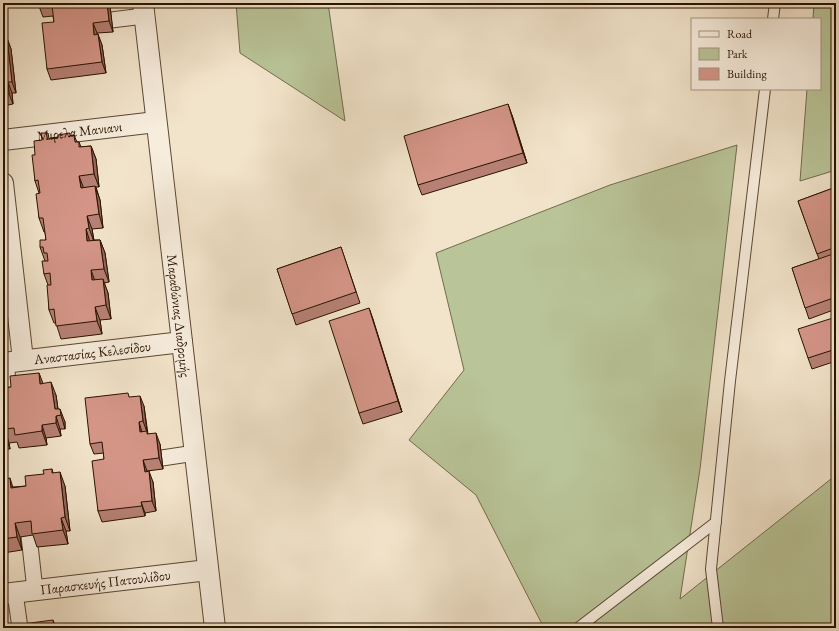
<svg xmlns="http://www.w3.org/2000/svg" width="839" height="631" font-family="'EB Garamond',serif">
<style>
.green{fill:#b9c498;stroke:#726c4c}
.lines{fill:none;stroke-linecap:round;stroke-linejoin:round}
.service-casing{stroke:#5c4733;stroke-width:12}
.pedestrian-casing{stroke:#5c4733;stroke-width:17}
.minor-casing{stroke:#5c4733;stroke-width:22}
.service{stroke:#f7eddd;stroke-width:10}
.pedestrian{stroke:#f7eddd;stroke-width:15}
.minor{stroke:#f7eddd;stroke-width:20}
.wall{fill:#b68074;stroke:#2a1300}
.shaded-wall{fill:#94685e;stroke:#2a1300}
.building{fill:#d49587;stroke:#2a1300}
.labels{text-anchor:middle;stroke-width:4;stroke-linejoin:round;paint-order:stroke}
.street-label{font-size:14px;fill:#2a1300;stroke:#f7eddd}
</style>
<rect width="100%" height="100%" fill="#f2e4cb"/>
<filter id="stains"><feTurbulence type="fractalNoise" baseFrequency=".005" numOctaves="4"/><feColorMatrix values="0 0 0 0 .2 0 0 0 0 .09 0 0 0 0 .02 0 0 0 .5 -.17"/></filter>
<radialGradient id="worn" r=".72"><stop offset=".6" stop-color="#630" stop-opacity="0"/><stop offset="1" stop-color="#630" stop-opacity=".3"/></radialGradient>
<g class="green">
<path d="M236 3H328L345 121 240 53Z"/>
<path d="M814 3H836V170L800 181 807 89H820V19H813Z"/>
<path d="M737 145 700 469 680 599 836 475V628H544L476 495 409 440 464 370 436 253 610 185Z"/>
</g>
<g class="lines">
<defs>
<g id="service">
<path d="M773 19 775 3"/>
<path d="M578 628 716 522"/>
<path d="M718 628 711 569 730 381 765 89"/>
</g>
<g id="pedestrian">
<path d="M111 20 144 16"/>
<path d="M6 362 10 401"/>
<path d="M162 458 195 453"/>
<path d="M29 536 35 590"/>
<path d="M15 593 20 628"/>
</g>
<g id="minor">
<path id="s1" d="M143 3 215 628"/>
<path id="s2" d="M3 140 156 122"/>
<path d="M3 183 23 360"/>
<path id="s3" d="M3 363 182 342"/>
<path id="s4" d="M3 594 208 570"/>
</g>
</defs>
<use href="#service" class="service-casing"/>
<use href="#pedestrian" class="pedestrian-casing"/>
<use href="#minor" class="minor-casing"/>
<use href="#service" class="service"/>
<use href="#pedestrian" class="pedestrian"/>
<use href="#minor" class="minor"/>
</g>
<g class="wall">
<path d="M3 3H5L6 10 3 11Z"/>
<path d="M39 3H108L110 6 113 32 97 33 102 45 106 73 51 80 47 69 54 22 53 16 43 17 39 6Z"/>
<path d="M7 38 11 49 16 93H12L13 104 3 106V39Z"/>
<path d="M512 115 527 163 422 195 418 185Z"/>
<path d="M74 135 77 142H79L81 147 91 146 96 159 99 187H96L100 200 103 228 92 229 94 240H100L105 253 109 282 104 283 108 293 111 319 100 320 102 334 61 339 56 323H54L49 310 48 285 44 274 45 261 40 247 46 240 45 232H44L39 218V193L35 181V155L50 138Z"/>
<path d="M836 187V309L809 319 792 268 819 259 798 201Z"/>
<path d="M341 247 360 303 296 325 277 269Z"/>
<path d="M369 308 402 412 363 424 359 413Z"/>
<path d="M836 317V361L812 369 808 358Z"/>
<path d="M39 373 42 383 56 395 58 409 65 422V429H60L61 436 46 438 47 445 19 448 17 442 9 443 10 449H3V388L11 387Z"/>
<path d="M129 397 144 406 148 434 160 444 163 469 147 471 153 482 156 511 145 513V516L102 522 98 511 104 459V453L94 454 90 444Z"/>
<path d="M52 469 53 473 65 486 70 531H66L68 544 37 547 33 535 20 537 22 550 3 553V479L13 487 26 486Z"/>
</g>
<g class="shaded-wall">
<path d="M3 3H5L6 10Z"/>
<path d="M107 3H108L110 6 113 32 109 21Z"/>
<path d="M93 23 97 33 98 46 94 35Z"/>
<path d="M98 34 102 45 106 73 102 62Z"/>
<path d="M7 38 11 49 16 93 12 82Z"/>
<path d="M8 82 12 93 13 104 9 94Z"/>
<path d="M508 104 512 115 527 163 523 153Z"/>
<path d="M91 146 96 159 99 187 94 174Z"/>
<path d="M79 176 84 189 81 188Z"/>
<path d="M95 186 100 200 103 228 99 214Z"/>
<path d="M87 216 92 229 94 242 89 228Z"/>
<path d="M86 229 90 242 87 241Z"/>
<path d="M100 240 105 253 109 282 104 269Z"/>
<path d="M91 270 96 284 92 280Z"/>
<path d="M103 279 108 293 111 319 106 305Z"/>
<path d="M95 307 100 320 102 334 97 321Z"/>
<path d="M369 308 373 319 402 412 398 401Z"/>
<path d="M39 373 44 386 40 384Z"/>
<path d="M51 382 56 395 59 416 55 409Z"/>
<path d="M140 396 144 406 147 432 143 421Z"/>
<path d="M60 409 65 422V429L61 415Z"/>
<path d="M56 416 60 429 61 436 56 423Z"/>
<path d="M139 422 142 432H140Z"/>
<path d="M42 425 46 438 47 445 42 431Z"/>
<path d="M5 429 9 443 10 449 5 435Z"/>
<path d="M156 433 160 444 163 469 159 458Z"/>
<path d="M143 460 147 471 149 483 145 472Z"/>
<path d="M149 471 153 482 156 511 152 501Z"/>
<path d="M60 472 65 486 70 531 65 517Z"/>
<path d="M10 478 14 491 11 488Z"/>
<path d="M141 502 145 513V516L142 506Z"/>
<path d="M61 518 66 531 68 544 63 530Z"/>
<path d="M15 523 20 537 22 550 17 537Z"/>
<path d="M53 620 56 628H54Z"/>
</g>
<g class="building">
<path d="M39 3H107L109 21 93 23 94 35 98 34 102 62 47 69 42 23 54 22 52 5 39 6Z"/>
<path d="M7 38 12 82H8L9 94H3V39Z"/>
<path d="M508 104 523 153 418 185 404 136Z"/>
<path d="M41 133H48L49 139 58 138V135L70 133V136L74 135 75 142H79V147L91 146 94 174 79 176 81 188 95 186 99 214 87 216 89 228 86 229 87 241 100 240 104 269 91 270 92 280 103 279 106 305 95 307 97 321 56 326 54 309 49 310 47 285H51L50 273 44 274 42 261H48L47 253H44L43 247H40V240H46L43 218H39L36 194 40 193 38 180 35 181 32 155H35L34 141 42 140Z"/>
<path d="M836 187V247L817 254 798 201Z"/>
<path d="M341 247 356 292 292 314 277 269Z"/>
<path d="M836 253V297L805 308 792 268Z"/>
<path d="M369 308 398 401 359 413 329 321Z"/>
<path d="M836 317V349L808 358 798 329Z"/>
<path d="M39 373 40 384 51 382 55 409H60L61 415 56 416V423L42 425V431L15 435 14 428 5 429V435L3 436V388L11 387 10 376Z"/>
<path d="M128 393 129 397 140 396 143 421 139 422 140 432 147 431V434L156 433 159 458 143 460 145 472 149 471 152 501 141 502 142 506 98 511 92 461 104 459 102 442 90 444 85 398Z"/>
<path d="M52 469V473L60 472 65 517 61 518 63 530 32 534 31 521 15 523 17 537 3 539V479L10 478 11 488 26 486 25 476 44 474 43 470Z"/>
<path d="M53 620 54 628H23V624Z"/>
<path d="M3 624H6L7 628H3Z"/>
</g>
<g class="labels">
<g class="street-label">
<text dy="5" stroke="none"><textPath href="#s2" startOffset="77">Μιρελα Μανιανι</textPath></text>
<text dy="5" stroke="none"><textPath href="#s1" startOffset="315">Μαραθώνιας Διαδρομής</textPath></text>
<text dy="5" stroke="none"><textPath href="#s3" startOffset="90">Αναστασίας Κελεσίδου</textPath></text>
<text dy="5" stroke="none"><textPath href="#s4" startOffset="103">Παρασκευής Πατουλίδου</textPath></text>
</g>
</g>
<rect width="839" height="631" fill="none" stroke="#f2e4cb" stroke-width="16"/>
<rect x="4" y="4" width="831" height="623" fill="none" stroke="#2a1300" stroke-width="2"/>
<rect x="8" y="8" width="823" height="615" fill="none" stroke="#2a1300"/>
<rect x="691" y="18" width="130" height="72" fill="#f7eddd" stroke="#a59685"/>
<rect x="699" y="31" width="20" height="6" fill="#f7eddd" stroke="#a59685"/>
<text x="727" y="38" font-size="12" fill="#2a1300">Road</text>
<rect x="699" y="48" width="20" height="12" fill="#b9c498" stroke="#a59685"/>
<text x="727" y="58" font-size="12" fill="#2a1300">Park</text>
<rect x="699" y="68" width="20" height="12" fill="#d49587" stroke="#a59685"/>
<text x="727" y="78" font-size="12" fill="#2a1300">Building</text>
<rect width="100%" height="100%" filter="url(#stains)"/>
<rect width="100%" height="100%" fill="url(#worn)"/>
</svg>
